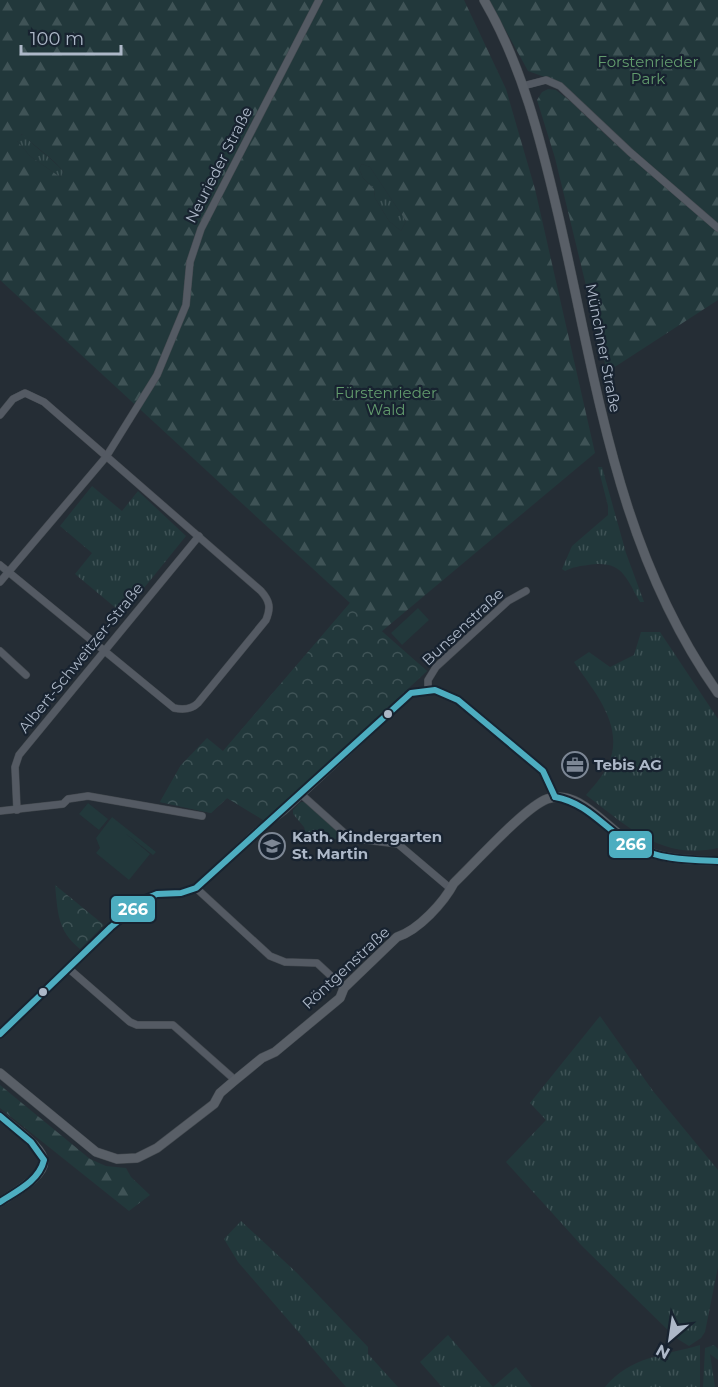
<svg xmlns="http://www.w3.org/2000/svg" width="718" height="1387" font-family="Montserrat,sans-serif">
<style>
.grass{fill:url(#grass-tufts)}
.forest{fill:url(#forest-firs);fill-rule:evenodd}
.park{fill:url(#park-crowns)}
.garden{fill:#22383b}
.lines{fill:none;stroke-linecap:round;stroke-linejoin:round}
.street-casing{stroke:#43494f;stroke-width:8}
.secondary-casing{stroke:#43494f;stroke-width:10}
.street{stroke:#545a63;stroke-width:7}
.secondary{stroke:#595f67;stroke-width:9}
.bus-1-casing{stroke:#182330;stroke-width:10}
.bus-1{stroke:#4dadc0;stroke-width:6}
.bus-dot{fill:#adb8c8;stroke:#182330;stroke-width:2}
.labels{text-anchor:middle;stroke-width:4.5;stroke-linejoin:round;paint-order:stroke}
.park-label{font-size:15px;fill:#629b6d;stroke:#182330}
.street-label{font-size:15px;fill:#adb8c8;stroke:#182330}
.poi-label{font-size:15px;font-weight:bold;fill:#adb8c8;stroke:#182330;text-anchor:start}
.line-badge{stroke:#182330;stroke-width:2}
.badge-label{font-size:16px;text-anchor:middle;font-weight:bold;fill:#fff}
</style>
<defs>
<pattern id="grass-tufts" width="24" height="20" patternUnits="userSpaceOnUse" patternTransform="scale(1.5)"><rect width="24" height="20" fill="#22383b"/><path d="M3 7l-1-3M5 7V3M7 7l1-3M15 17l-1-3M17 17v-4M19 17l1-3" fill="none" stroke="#3f5356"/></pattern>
<pattern id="forest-firs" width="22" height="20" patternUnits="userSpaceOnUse" patternTransform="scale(1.5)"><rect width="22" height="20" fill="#22383b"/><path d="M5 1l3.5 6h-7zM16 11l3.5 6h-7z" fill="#3f5356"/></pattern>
<pattern id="park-crowns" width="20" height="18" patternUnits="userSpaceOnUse" patternTransform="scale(1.5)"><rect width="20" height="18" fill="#22383b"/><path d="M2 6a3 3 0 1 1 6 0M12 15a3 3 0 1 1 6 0" fill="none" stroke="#3f5356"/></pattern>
</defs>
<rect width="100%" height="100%" fill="#252d35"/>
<g class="grass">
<path d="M23 134C35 148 52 158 64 172L60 177 30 156 17 141V138Z"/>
<path d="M362 164 370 167 406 221 401 231 389 221 375 198 374 189 363 178 359 168Z"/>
<path d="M598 467H602L626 553 644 602H640C625 576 622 560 588 565 580 566 573 567 565 571L562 569 572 546 608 515V506Z"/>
<path d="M92 486 122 511 138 491 186 536 123 614 75 574 92 553 60 526Z"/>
<path d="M641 632H660L718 719V848C662 861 627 826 586 795 593 787 601 778 606 769 628 729 595 693 574 662L589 652 610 667 634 655Z"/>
<path d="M301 802H306L346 840 307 837 304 827 293 814V810Z"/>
<path d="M600 1016 653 1091 718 1170V1267L705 1332 701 1338 689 1346 676 1338 582 1246 506 1162 546 1120 530 1103Z"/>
<path d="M241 1221 297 1273 368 1347V1354L398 1387H346L238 1262 224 1239Z"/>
<path d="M448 1335 493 1387 516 1367 532 1387H442L420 1362Z"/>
<path d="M700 1345V1387H605C631 1356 663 1356 700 1345Z"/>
<path d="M714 1345 718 1349V1360L710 1354 715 1387H703L705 1348Z"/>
</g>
<g class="forest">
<path d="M0 0H464L506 89 535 189 595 453 381 632 427 671 265 821 227 798 211 813 160 802 181 765 221 754 350 603 0 280ZM22 134C35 147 53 158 64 172L60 177 30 156 17 141ZM362 164 370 167 406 221 401 231 389 221 375 198 374 189 363 178 359 168Z"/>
<path d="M489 0H718V223L629 148 561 83 528 71Z"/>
<path d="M548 89 556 90 570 101 610 139 718 231V300L607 372 555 158 537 100 542 92Z"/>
<path d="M0 1085 90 1159 106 1166 126 1168 131 1177 150 1195 129 1211 0 1108Z"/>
</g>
<g class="park">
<path d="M350 603 427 671 265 821 227 798 211 813 160 802 181 765 207 738 223 751Z"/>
<path d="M55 885 104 925 80 949C57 930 58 913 55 885Z"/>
</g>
<g class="garden">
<path d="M418 608 429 620 402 645 391 633Z"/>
<path d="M88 803 108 819 99 830 79 814Z"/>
<path d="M112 817 156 852 153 855 125 833 150 854 129 880 96 853 100 848 96 838Z"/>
</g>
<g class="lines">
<defs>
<g id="street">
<path d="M523 86 546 80 560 86 630 152 718 228"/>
<path d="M0 415 13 399 25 393 44 402 261 591C270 601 271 608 266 620L198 703C191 710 183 710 174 708L0 565"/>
<path d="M0 582 106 457 157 375 186 305 190 262 201 229 319 0"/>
<path d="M0 651 26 675"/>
<path d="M428 689V680L436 667 508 601 526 591"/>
<path d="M302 795 350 838 398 844 451 889"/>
<path d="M17 810 15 767 19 755 199 536"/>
<path d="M0 811 63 804 68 799 88 796 202 816"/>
<path d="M196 888 270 956 285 962 317 963 344 988"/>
<path d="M68 968 130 1022 137 1025H173L235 1080"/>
<path d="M0 1034 111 927 145 899 157 894 181 893 196 888 256 832 284 811 411 693 435 690 458 700 543 771 555 797"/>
</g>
<g id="secondary">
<path d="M484 0C522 65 541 141 558 214 597 381 616 549 718 693"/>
<path d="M0 1073 96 1152 117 1159 137 1158 157 1148 214 1104 220 1093 234 1081 262 1058 275 1052 340 998 344 988 397 937C419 930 444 902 454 883 474 864 525 807 547 799 581 786 612 837 641 849 665 860 692 860 718 861"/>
<path d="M0 1116C52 1158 64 1163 0 1202"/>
</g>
</defs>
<use href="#street" class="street-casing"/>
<use href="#secondary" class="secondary-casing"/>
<use href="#street" class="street"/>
<use href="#secondary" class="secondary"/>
<defs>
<g id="bus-1">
<path d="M555 797C588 803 605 829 632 845 658 860 689 860 718 861"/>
<path d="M0 1034 111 927 145 899 157 894 181 893 196 888 411 693 435 690 458 700 543 771 555 797"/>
<path d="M0 1116 31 1142 44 1160C39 1181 17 1191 0 1202"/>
</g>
</defs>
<use href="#bus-1" class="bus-1-casing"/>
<use href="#bus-1" class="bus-1"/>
</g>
<defs>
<symbol id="office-ring" viewBox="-11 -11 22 22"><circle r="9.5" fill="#182330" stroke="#7d8795" stroke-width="1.5"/><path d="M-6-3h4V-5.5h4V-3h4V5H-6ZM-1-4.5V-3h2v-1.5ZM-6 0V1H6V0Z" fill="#7d8795"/></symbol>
<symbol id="school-ring" viewBox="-11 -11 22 22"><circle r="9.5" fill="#182330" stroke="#7d8795" stroke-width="1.5"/><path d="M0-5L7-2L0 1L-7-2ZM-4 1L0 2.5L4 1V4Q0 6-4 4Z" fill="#7d8795"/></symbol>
</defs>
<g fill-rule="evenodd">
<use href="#office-ring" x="560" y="750" width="30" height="30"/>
<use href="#school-ring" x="257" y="831" width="30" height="30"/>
</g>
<g class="bus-dot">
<circle cx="388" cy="714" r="5"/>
<circle cx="43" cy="992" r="5"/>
</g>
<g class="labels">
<g class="park-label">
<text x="648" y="67">Forstenrieder<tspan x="648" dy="17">Park</tspan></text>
<text x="386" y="398">Fürstenrieder<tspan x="386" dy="17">Wald</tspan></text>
</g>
<g class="street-label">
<text transform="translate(219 165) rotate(-63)" y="5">Neurieder Straße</text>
<text transform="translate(603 348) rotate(79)" y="5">Münchner Straße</text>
<text transform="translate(463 627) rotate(-43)" y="5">Bunsenstraße</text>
<text transform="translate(81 658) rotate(-51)" y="5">Albert-Schweitzer-Straße</text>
<text transform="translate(346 968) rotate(-43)" y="5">Röntgenstraße</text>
</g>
<g class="poi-label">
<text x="594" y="770">Tebis AG</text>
<text x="292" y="842">Kath. Kindergarten<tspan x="292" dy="17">St. Martin</tspan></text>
</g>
</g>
<g class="line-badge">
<rect x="608" y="830" width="45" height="29" rx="6" fill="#4dadc0"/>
<rect x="110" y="895" width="46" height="28" rx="6" fill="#4dadc0"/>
</g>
<g class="badge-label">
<text x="631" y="850">266</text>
<text x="133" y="915">266</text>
</g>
<g transform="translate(670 1339) rotate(209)" stroke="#182330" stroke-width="4.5" paint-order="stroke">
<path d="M0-4.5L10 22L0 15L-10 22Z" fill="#adb8c8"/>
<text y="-9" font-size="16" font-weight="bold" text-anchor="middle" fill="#adb8c8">N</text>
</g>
<path d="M21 45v9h100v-9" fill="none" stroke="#adb8c8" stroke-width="3"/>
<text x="30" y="45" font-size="18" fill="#adb8c8" stroke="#182330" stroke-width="4.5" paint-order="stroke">100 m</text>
</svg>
